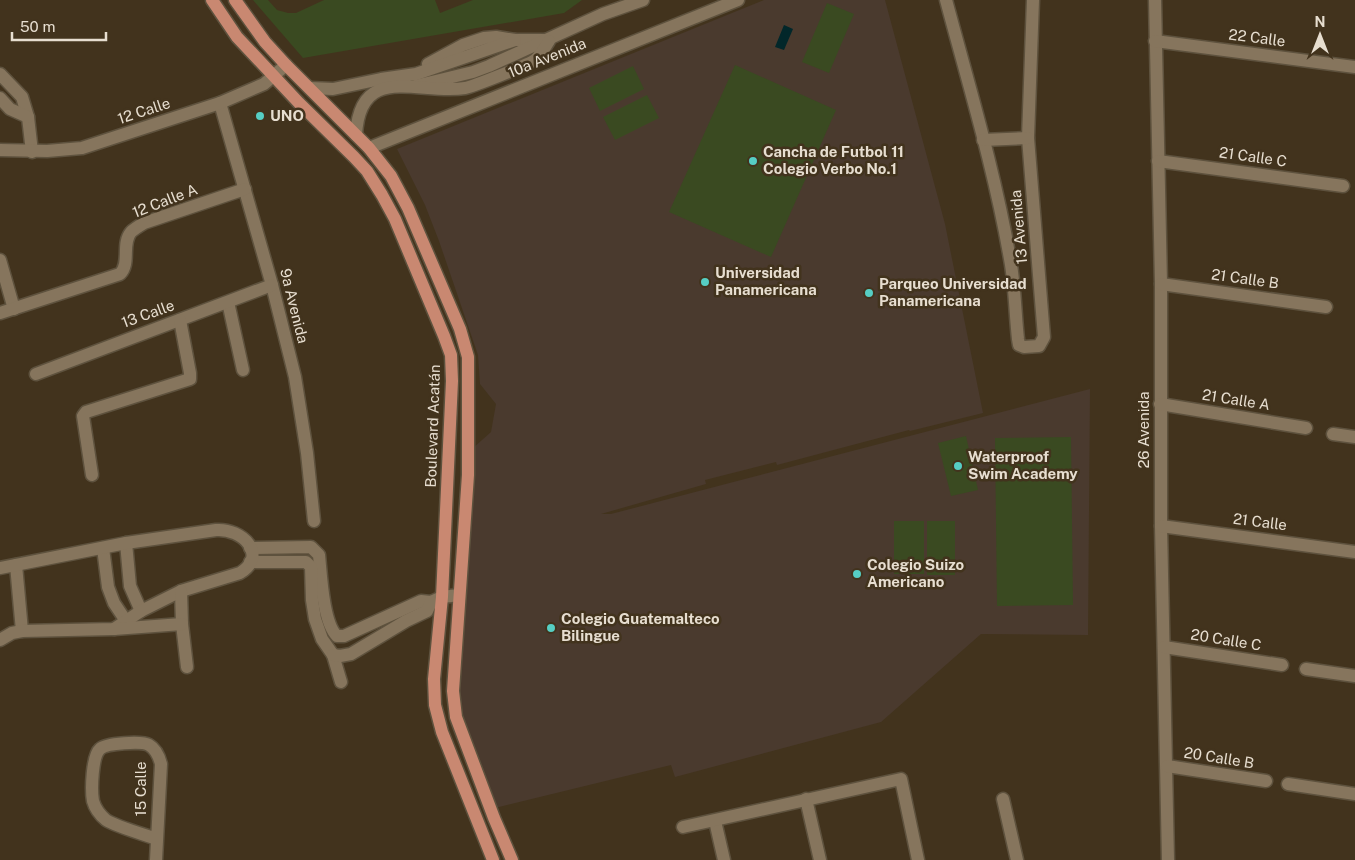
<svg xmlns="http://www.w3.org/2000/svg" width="1355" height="860" font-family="'Public Sans',sans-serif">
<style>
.education{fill:#4a3a2e}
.green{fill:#3a4a21}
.water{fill:#02272a}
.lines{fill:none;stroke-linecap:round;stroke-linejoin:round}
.minor-casing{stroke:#5e523e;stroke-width:15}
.major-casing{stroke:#5e523e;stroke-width:15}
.minor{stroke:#86755d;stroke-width:12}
.major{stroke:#c98871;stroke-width:12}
.poi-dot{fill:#56cec4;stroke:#42331d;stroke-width:2}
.labels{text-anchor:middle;stroke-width:5;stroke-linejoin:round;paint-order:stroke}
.street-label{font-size:15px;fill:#e7ded0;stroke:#42331d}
.poi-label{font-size:15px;font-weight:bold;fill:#e7ded0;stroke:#42331d;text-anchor:start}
</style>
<rect width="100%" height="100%" fill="#42331d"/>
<path class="education" d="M764 0H885L945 224 983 413 910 431 909 430 777 465 776 462 705 480 706 484 601 514H611L1090 389 1088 635 981 634 881 722 675 777 671 765 491 809 476 768 458 701 473 448 491 432 496 404 480 384 478 355 439 241 425 205 397 149Z"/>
<g class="green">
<path d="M253 0H268L277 10 288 13H296L324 0H435L440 13 473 0H582L564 13 303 58Z"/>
<path d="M827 3 854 14 829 73 802 62Z"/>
<path d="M735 65 836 110 771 257 669 212Z"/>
<path d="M633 66 644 89 600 111 589 88Z"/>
<path d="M647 95 659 118 615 140 603 117Z"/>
<path d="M966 436 978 490 951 496 938 443Z"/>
<path d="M1071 437 1073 605 997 606 995 438Z"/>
<rect x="894" y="521" width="30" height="53"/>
<rect x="927" y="521" width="28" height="54"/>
</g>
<path class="water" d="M784 25 793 29 784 50 775 47Z"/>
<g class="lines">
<defs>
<g id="minor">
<path d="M946 0C969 86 995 172 1010 259 1015 285 1015 312 1018 339L1019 345 1024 347 1039 346 1044 337 1028 138 1033 0"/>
<path d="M1155 0 1161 284V526L1168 860"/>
<path d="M1155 41 1355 67"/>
<path d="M428 64 463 45 484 38 496 37 515 40H544"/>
<path d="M0 74 22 97 28 117 32 152"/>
<path d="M415 86 473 72 489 66 603 14 643 0"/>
<path d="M310 88 333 89 381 79 416 74 515 40"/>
<path d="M0 98 10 109 28 117"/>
<path d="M220 103 272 285 295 377 307 453 314 521"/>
<path d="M356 135C360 62 418 95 465 88 472 87 530 64 535 60 541 55 545 47 549 41"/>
<path d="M983 140 1028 138"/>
<path d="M369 148 738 0"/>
<path d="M0 150 47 151 82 148 220 103 264 84 286 65"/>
<path d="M1158 161 1343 186"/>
<path d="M0 260 14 309"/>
<path d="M1161 284 1326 307"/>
<path d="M228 302 243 370"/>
<path d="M0 313 120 274C131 263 121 244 131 232 134 229 139 226 144 223L245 189"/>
<path d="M36 374 272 285"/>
<path d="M1160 404 1306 428"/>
<path d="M1333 434 1355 437"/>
<path d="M92 475 83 416 86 412 190 379V373L180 320"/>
<path d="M1161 526 1355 552"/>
<path d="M126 543 130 586 141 611"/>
<path d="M103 548 108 587 114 603 126 621"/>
<path d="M250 548 311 547 319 555C321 574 323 623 337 636H344L421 601 431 602 442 597 459 595"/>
<path d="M250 562H306L311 567 312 600 315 619 322 639 333 655 341 682"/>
<path d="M16 565 22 631"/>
<path d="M0 568 126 543 216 530C242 528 269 555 240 573L181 591 141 611 114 629"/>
<path d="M181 591 182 624 187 667"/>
<path d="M0 640 12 633 22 631 114 629 182 624"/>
<path d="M1164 647 1282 665"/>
<path d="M333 655 340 656 351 654 406 621 427 611 431 602"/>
<path d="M1306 669 1355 676"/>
<path d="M1167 766 1266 781"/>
<path d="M1288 784 1355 794"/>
<path d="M806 799 820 860"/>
<path d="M1003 799 1017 860"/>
<path d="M715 821 724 860"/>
<path d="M683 827 901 779 918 860"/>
<path d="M156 860 161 764C159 756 156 749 149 745 142 741 106 743 100 749 92 756 91 790 93 801 95 808 100 815 106 820 117 827 143 834 157 839"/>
</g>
<g id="major">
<path d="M212 0 237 37 299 103 354 157 367 171 382 195 395 219 444 336 451 355 452 381 442 597 434 679 435 705 442 732 493 860"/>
<path d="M235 0 265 42 286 65 369 148 391 176 408 208 460 329 468 357V475L453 691 456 717 494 818 512 860"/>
</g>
</defs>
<use href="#minor" class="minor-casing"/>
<use href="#major" class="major-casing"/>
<use href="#minor" class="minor"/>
<use href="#major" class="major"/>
</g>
<g class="poi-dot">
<circle cx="260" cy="116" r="5"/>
<circle cx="753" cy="161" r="5"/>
<circle cx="705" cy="282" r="5"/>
<circle cx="869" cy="293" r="5"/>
<circle cx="958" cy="466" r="5"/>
<circle cx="857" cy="574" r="5"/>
<circle cx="551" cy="628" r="5"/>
</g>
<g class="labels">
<g class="street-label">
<text transform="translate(1257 38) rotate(7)" y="5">22 Calle</text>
<text transform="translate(547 58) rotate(-22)" y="5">10a Avenida</text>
<text transform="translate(144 111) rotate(-18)" y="5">12 Calle</text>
<text transform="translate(1253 157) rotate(8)" y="5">21 Calle C</text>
<text transform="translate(165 201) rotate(-21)" y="5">12 Calle A</text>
<text transform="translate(1019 227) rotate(-95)" y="5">13 Avenida</text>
<text transform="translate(1245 279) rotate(8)" y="5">21 Calle B</text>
<text transform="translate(294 306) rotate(76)" y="5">9a Avenida</text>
<text transform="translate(148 314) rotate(-20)" y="5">13 Calle</text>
<text transform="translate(1236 400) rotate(9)" y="5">21 Calle A</text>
<text transform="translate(433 426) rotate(-88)" y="5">Boulevard Acatán</text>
<text transform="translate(1144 430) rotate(-90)" y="5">26 Avenida</text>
<text transform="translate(1260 522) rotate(7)" y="5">21 Calle</text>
<text transform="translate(1226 640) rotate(9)" y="5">20 Calle C</text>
<text transform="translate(1219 758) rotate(9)" y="5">20 Calle B</text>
<text transform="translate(141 789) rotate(-90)" y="5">15 Calle</text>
</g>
<g class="poi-label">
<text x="270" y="121">UNO</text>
<text x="763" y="157">Cancha de Futbol 11<tspan x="763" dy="17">Colegio Verbo No.1</tspan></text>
<text x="715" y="278">Universidad<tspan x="715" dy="17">Panamericana</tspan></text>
<text x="879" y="289">Parqueo Universidad<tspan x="879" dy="17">Panamericana</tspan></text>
<text x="968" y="462">Waterproof<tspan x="968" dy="17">Swim Academy</tspan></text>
<text x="867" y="570">Colegio Suizo<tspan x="867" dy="17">Americano</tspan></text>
<text x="561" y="624">Colegio Guatemalteco<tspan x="561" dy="17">Bilingue</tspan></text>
</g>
</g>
<g transform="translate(1320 35)" stroke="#42331d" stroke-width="4" paint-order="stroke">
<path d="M0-4L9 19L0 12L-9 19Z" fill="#e7ded0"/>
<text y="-8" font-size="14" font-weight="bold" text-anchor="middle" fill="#e7ded0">N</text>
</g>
<path d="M12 32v8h94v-8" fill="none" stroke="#e7ded0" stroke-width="2.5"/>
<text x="20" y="32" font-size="15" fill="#e7ded0" stroke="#42331d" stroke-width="4" paint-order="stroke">50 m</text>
</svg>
